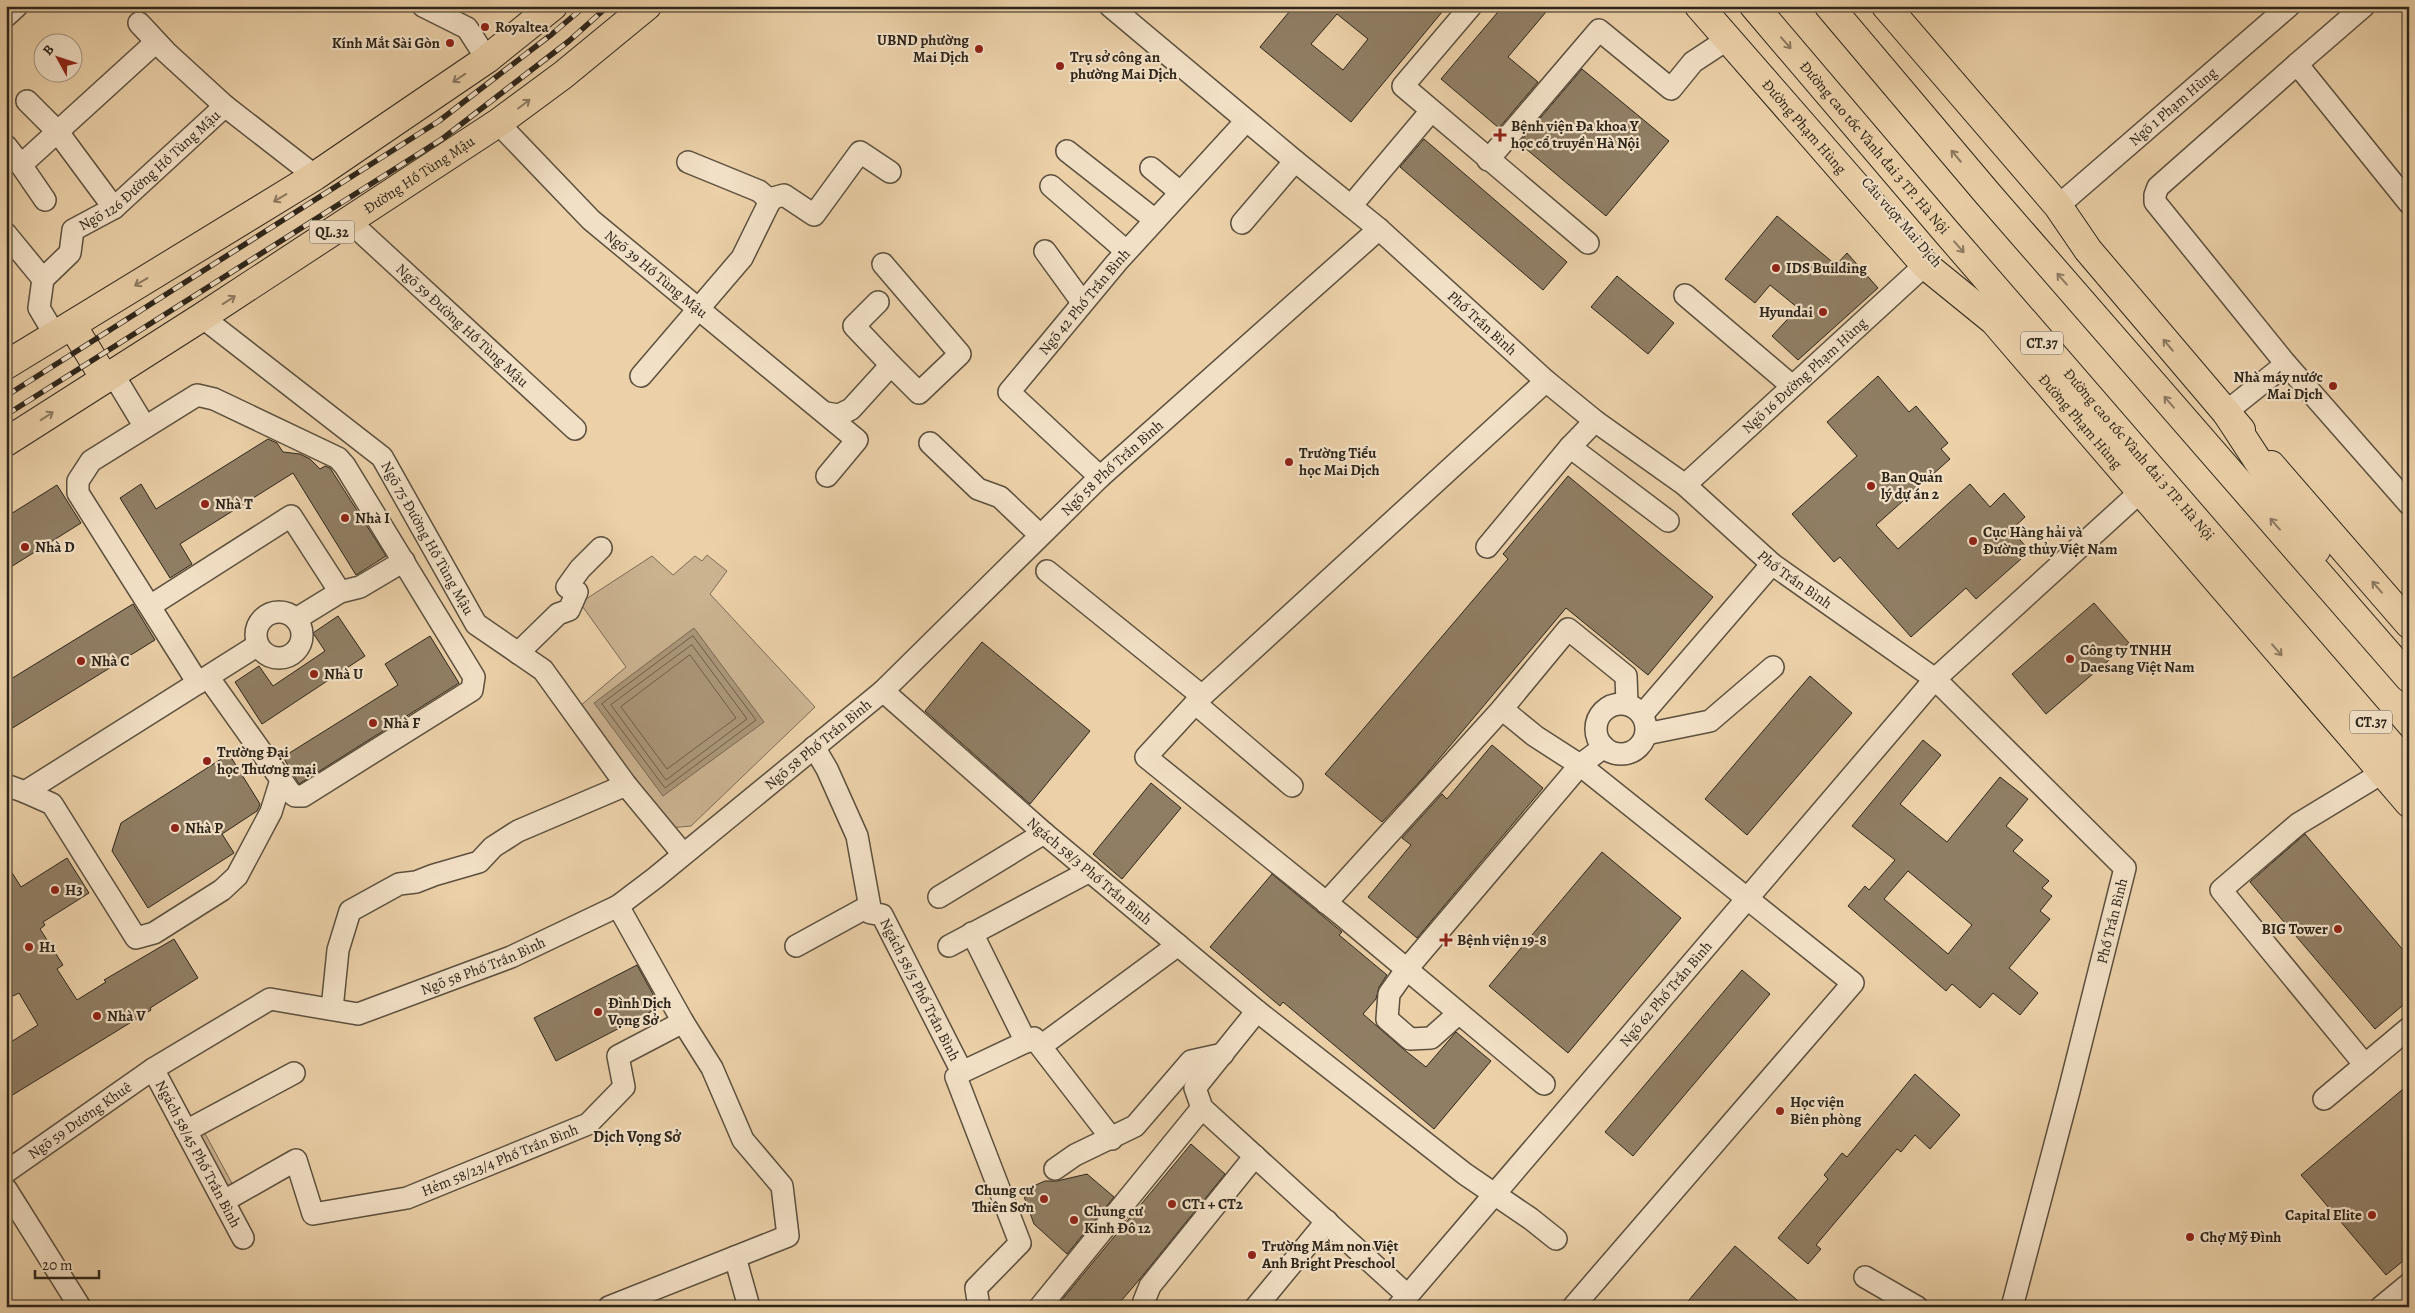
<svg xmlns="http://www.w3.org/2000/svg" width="2415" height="1313" font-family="Alegreya,serif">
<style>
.green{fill:#cbb390;stroke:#7c6c55}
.water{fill:#aa9678;stroke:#786952}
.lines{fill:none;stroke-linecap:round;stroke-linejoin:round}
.shore{stroke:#6c5e49;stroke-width:1}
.building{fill:#907e64;stroke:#2d251a;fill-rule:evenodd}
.minor-casing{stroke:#5c503e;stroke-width:24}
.major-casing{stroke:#2d251a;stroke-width:30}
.highway-casing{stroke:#2d251a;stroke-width:30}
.minor{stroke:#f2e0c6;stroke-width:21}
.major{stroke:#ebd0a8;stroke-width:28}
.highway{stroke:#ebd0a8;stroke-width:28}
.rail-casing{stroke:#2d251a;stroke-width:5.5}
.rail{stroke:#f2e0c6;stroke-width:4;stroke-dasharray:11;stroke-linecap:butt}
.oneway{stroke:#8c7a61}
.poi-dot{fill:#8f2418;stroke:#f2e0c6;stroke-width:2}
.labels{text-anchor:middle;stroke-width:4.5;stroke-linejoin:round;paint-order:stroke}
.shield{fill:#f2e0c6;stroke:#685d4e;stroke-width:1}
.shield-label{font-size:14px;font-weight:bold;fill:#2d251a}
.poi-label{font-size:15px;font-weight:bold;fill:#2d251a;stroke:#f2e0c6;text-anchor:start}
.street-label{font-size:15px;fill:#2d251a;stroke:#f2e0c6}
.neighbourhood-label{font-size:16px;font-weight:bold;fill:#2d251a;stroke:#f2e0c6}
</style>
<rect width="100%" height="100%" fill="#ebd0a8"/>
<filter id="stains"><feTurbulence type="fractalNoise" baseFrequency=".004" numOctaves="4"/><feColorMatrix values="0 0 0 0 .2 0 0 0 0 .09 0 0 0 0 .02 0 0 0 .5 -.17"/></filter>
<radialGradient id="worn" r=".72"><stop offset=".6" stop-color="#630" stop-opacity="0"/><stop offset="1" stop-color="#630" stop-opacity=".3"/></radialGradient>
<g class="green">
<path d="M707 555 727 571 710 594 815 707 691 826 659 829 567 717 626 667 580 603 652 556 673 575 695 556 702 561Z"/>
<path d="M201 1126 235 1189 224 1195 190 1132Z"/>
</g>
<path class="water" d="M694 628 764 722 663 796 594 703Z"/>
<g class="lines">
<g class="shore">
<path d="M693 636 756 720 665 788 602 704Z"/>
<path d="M692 645 747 719 666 780 611 705Z"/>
<path d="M690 655 736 718 667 769 621 707Z"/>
</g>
</g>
<g class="building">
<path d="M1294 6H1447L1351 122 1260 47ZM1337 14 1368 39 1343 70 1311 44Z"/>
<path d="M1503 6H1551L1508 57 1538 82 1499 128 1441 79Z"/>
<path d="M1582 69 1669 141 1606 216 1519 143Z"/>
<path d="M1424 139 1567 262 1543 290 1400 167Z"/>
<path d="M1777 216 1836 265 1847 253 1878 288 1798 360 1772 336 1798 308 1770 285 1755 303 1725 279Z"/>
<path d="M1617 276 1674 323 1648 354 1591 307Z"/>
<path d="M1878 376 1909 412 1916 406 1948 443 1941 449 1950 459 1876 525 1898 549 1970 484 1990 507 2004 493 2025 517 2011 530 2030 551 1976 599 1966 588 1911 637 1840 557 1834 562 1792 514 1857 456 1827 422Z"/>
<path d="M268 439 277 443 283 452 300 454 310 459 320 469 325 466 330 468 386 556 356 575 293 473 180 544 192 564 170 578 120 498 141 484 156 509Z"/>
<path d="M1568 476 1713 597 1648 675 1566 608 1423 778 1382 822 1325 774 1508 559 1503 554Z"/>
<path d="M57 485 81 523 6 570V517Z"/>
<path d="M2094 603 2129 643 2046 714 2012 674Z"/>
<path d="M133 604 155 640 6 732V682Z"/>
<path d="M338 616 365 656 262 724 235 682 259 666 273 686 325 651 313 633Z"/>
<path d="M430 636 459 683 299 784 283 757 398 685 385 664Z"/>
<path d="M982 642 1090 731 1030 804 925 711Z"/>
<path d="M1810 676 1852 713 1747 835 1705 799Z"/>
<path d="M1923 740 1941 755 1900 804 1947 842 2000 777 2028 799 2006 826 2023 840 2013 851 2049 881 2042 888 2052 896 2040 911 2050 919 2009 968 2038 993 2020 1015 1993 993 1980 1008 1952 984 1946 991 1848 906 1865 886 1869 890 1895 860 1852 826ZM1908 871 1972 925 1948 954 1884 899Z"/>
<path d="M1492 745 1543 788 1417 938 1368 897 1411 845 1402 838 1442 794 1447 799Z"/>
<path d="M229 754 260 804 259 807 257 811 222 834 234 853 148 908 112 851 121 823Z"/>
<path d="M1151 783 1181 808 1122 879 1093 854Z"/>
<path d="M2305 834 2409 957V1000L2375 1029 2250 882Z"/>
<path d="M1602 852 1681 918 1568 1053 1489 986Z"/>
<path d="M67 858 89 893 43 922 45 925 40 929 63 965 57 969 77 1000 106 982 104 980 174 939 198 978 150 1008 151 1010 6 1099V1045L38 1025 19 993 13 996 6 986V863L21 887Z"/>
<path d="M1272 874 1342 932 1339 935 1387 975 1379 987 1376 999 1363 1014 1402 1048 1426 1067 1456 1032 1491 1061 1434 1129 1283 1002 1280 1006 1210 947Z"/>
<path d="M637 965 660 1007 556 1061 534 1018Z"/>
<path d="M1742 970 1770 994 1633 1156 1605 1132Z"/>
<path d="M1915 1074 1960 1115 1930 1149 1915 1135 1901 1152 1897 1149 1816 1245 1821 1249 1808 1264 1778 1238 1828 1179 1824 1175 1842 1153 1847 1157Z"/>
<path d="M2409 1084V1256L2386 1275 2301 1175Z"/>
<path d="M1191 1144 1225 1174 1139 1280 1116 1307H1056Z"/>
<path d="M1087 1174 1114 1197 1067 1254 1034 1224 1022 1191 1045 1181H1057Z"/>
<path d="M1735 1246 1805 1307H1683Z"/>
</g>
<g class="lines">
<defs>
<g id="minor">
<path d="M423 6 467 28 487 59"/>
<path id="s1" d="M1110 6 1295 161 1379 229 1546 381 1595 421 1685 485 1772 564 1935 679 2125 868 2069 1091 2012 1307"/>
<path d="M1471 6 1403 86 1588 243"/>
<path d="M6 16 17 6"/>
<path d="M139 23 166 52 225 106 315 176"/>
<path d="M2297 64 2364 6"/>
<path d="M27 101 57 131 114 208"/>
<path id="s2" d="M498 123 591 220 857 440 827 476"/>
<path d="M6 146 21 165"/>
<path d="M1067 151 1155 220"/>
<path d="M1488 160 1599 30 1671 89 1693 62 1728 39"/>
<path d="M1151 168 1180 192"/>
<path d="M1051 186 1126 251"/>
<path d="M45 200 21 165 156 42"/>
<path d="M769 203 773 198 784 195 814 215 860 152 890 172"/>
<path d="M2409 203 2297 64 2158 187 2155 195V202L2286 364 2409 504"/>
<path d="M1351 206 1431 111"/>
<path id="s3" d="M2058 206 2289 6"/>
<path id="s4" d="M349 221 575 429"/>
<path d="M1242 223 1295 161"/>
<path d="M6 234 43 279"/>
<path d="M1045 251 1082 302"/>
<path d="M883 264 960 354 919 393 891 365"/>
<path d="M1685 295 1792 386"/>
<path id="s5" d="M202 317 382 457 476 624 543 670 626 785 683 854"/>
<path id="s6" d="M55 335 39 308 43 279 70 253 73 230 114 208 225 106"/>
<path d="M113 374 145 427"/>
<path d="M641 376 742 258 769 203 766 197 759 191 688 162"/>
<path d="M2226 412 2286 364"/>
<path d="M826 413 839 415 851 409 891 365 854 326 878 302"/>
<path d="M930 443 978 489 1000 497 1040 535"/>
<path d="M1570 447 1668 521"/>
<path id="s7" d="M1100 477 1009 392 1117 262 1246 121"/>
<path id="s8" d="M1685 485 1925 265"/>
<path d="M1487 547 1570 447 1595 421"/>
<path d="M1047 571 1202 696"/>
<path d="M150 606 291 516 340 592"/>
<circle cx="279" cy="635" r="23"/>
<path d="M296 619 340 592 360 587 404 561"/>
<path d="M518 653 558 614 569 610 577 592 567 587 580 569 601 548"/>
<path d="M198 683 78 493V481L91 461 197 395 214 399 338 458 345 466 474 677 472 690 303 796H295L290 792 208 677"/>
<path id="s9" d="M883 691 1044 833 1257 1011 1465 1174 1531 1219 1556 1239"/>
<circle cx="1621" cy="729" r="25"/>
<path d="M1196 704 1292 786"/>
<path d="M1502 709 1535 736 1580 765 1853 983 1573 1307"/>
<path d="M1642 715 1772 564"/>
<path d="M1646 734 1710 721 1773 667"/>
<path id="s10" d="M814 747 827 769 857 836 871 913 882 915 962 1072"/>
<path d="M6 785 25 792 258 645"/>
<path d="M25 792 52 804 136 938 154 933 222 890 237 876 271 812 281 780"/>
<path d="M939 897 1044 833"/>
<path d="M1326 903 1502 709 1568 629 1626 676 1627 704"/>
<path d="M972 933 1026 1042"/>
<path d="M796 946 869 906"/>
<path d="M949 946 1090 871"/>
<path d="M332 1009 338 950 350 911 399 884 416 882 434 875 479 862 493 847 518 831 626 785"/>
<path d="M1257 1011 1195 1088 1202 1108 1407 1295"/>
<path d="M1458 1014 1431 1038 1410 1039 1387 1019 1389 994 1406 970 1580 765 1604 747"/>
<path d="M1041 1046 1178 945"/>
<path d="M2365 1065 2221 890 2298 824 2382 773"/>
<path id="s11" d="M153 1069 243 1238"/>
<path d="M1544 1084 1343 916 1146 757 1202 696 1546 381"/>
<path d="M2324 1099 2409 1028"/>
<path d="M186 1131 294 1073"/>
<path d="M1055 1169 1075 1155 1135 1126 1191 1061 1223 1054"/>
<path id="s12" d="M6 1172 153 1069 270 999 358 1014 511 957 618 906 655 878 883 691 1100 477 1379 229"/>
<path d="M6 1189 80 1307"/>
<path id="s13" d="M224 1201 296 1160 313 1214 407 1198 588 1124 624 1087 618 1056 683 1022"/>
<path d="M735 1257 749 1307"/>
<path d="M1865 1277 1917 1307"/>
<path d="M609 1307 788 1236 782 1186 743 1140 712 1068 683 1022 618 906"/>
<path d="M979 1307 976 1288 1020 1243 956 1077 962 1072 1034 1038 1112 1139"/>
<path d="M1040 1307 1202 1108"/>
<path d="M1145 1307 1144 1301 1150 1286 1255 1156"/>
<path d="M1256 1307 1327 1221"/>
<path id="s14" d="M1398 1307 1935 679 2140 492"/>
<path d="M2381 1307 2409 1284"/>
</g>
<g id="major">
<path id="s15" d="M1699 6 1925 265 1994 321 2409 803"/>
<path d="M1886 6 2058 206 2088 250 2241 430"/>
<path d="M2271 465 2409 624"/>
</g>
<g id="highway">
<path id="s16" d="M1754 6 1943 228 2409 766"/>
<path d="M1829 6 1987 193 2409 678"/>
<path d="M72 325 105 379"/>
<path d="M6 365 315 176 487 59 553 6"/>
<path d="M2226 412 2316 550"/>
<path id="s17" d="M6 442 202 317 498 123 563 75 647 6"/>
<path d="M2140 492 2203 553"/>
</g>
</defs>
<use href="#minor" class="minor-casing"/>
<use href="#major" class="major-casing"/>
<use href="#highway" class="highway-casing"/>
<use href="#minor" class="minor"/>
<use href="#major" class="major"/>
<use href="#highway" class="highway"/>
<defs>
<g id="rail">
<path d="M6 396 439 121 552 34 585 6"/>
<path d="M6 415 442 139 569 41 608 6"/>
</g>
</defs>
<use href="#rail" class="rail-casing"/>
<use href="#rail" class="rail"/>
</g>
<defs><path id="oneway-shaft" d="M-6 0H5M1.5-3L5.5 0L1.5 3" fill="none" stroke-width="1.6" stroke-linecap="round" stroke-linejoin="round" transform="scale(1.25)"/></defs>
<g class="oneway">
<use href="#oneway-shaft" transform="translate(1786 43) rotate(49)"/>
<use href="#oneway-shaft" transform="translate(459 78) rotate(146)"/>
<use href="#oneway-shaft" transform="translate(524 104) rotate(-37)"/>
<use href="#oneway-shaft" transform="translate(1956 156) rotate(-130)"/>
<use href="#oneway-shaft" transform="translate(280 198) rotate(149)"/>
<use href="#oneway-shaft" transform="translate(1959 247) rotate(49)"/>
<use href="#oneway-shaft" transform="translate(2062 279) rotate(-131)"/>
<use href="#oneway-shaft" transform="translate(141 282) rotate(149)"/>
<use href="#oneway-shaft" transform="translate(229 300) rotate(-33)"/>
<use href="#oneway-shaft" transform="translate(2168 345) rotate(-130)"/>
<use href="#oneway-shaft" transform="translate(2169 402) rotate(-131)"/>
<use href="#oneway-shaft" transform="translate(47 416) rotate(-33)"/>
<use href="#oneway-shaft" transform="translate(2275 524) rotate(-131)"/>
<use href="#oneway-shaft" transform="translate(2377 587) rotate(-131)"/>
<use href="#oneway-shaft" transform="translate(2277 650) rotate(49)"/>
</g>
<g class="poi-dot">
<circle cx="485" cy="27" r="5"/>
<circle cx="450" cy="43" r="5"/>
<circle cx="979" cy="49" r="5"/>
<circle cx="1060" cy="66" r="5"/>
<path d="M1497.5 127.5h5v5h5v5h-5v5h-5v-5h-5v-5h5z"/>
<circle cx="1776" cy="268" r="5"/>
<circle cx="1823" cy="312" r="5"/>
<circle cx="2333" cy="386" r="5"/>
<circle cx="1289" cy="462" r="5"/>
<circle cx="1871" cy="486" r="5"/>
<circle cx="205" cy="504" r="5"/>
<circle cx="345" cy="518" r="5"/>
<circle cx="1973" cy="541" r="5"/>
<circle cx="25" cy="547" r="5"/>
<circle cx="2070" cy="659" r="5"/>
<circle cx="81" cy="661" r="5"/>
<circle cx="314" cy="674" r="5"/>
<circle cx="373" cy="723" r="5"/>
<circle cx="207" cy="761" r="5"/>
<circle cx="175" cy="828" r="5"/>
<circle cx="55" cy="890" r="5"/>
<circle cx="2338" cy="929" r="5"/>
<path d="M1443.5 932.5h5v5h5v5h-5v5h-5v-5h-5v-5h5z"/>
<circle cx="29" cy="947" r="5"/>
<circle cx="598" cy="1012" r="5"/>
<circle cx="97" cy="1016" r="5"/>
<circle cx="1780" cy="1111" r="5"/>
<circle cx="1044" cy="1199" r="5"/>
<circle cx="1172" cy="1204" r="5"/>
<circle cx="2372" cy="1215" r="5"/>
<circle cx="1074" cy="1220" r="5"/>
<circle cx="2190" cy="1237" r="5"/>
<circle cx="1252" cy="1255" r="5"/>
</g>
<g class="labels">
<g class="shield">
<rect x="309.5" y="220.5" width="45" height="23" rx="4"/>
<rect x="2021" y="331.5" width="42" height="23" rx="4"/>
<rect x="2350" y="710.5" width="42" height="23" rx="4"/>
</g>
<g class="shield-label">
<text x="332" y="237">QL.32</text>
<text x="2042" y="348">CT.37</text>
<text x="2371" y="727">CT.37</text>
</g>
<g class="poi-label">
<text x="495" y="32">Royaltea</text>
<text x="969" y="45" text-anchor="end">UBND phường<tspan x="969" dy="17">Mai Dịch</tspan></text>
<text x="440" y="48" text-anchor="end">Kính Mắt Sài Gòn</text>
<text x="1070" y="62">Trụ sở công an<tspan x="1070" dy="17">phường Mai Dịch</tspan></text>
<text x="1511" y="131">Bệnh viện Đa khoa Y<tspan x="1511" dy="17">học cổ truyền Hà Nội</tspan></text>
<text x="1786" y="273">IDS Building</text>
<text x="1813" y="317" text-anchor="end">Hyundai</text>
<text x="2323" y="382" text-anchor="end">Nhà máy nước<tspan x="2323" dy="17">Mai Dịch</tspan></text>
<text x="1299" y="458">Trường Tiểu<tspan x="1299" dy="17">học Mai Dịch</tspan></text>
<text x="1881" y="482">Ban Quản<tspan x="1881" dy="17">lý dự án 2</tspan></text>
<text x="215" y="509">Nhà T</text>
<text x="355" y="523">Nhà I</text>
<text x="1983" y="537">Cục Hàng hải và<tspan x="1983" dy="17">Đường thủy Việt Nam</tspan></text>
<text x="35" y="552">Nhà D</text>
<text x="2080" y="655">Công ty TNHH<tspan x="2080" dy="17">Daesang Việt Nam</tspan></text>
<text x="91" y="666">Nhà C</text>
<text x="324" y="679">Nhà U</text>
<text x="383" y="728">Nhà F</text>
<text x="217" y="757">Trường Đại<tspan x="217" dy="17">học Thương mại</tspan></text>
<text x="185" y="833">Nhà P</text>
<text x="65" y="895">H3</text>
<text x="2328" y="934" text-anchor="end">BIG Tower</text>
<text x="1457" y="945">Bệnh viện 19-8</text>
<text x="39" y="952">H1</text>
<text x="608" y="1008">Đình Dịch<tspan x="608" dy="17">Vọng Sở</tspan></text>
<text x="107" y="1021">Nhà V</text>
<text x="1790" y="1107">Học viện<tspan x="1790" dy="17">Biên phòng</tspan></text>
<text x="1034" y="1195" text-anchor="end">Chung cư<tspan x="1034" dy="17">Thiên Sơn</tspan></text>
<text x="1182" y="1209">CT1 + CT2</text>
<text x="1084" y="1216">Chung cư<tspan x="1084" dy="17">Kinh Đô 12</tspan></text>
<text x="2362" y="1220" text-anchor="end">Capital Elite</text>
<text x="2200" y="1242">Chợ Mỹ Đình</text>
<text x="1262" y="1251">Trường Mầm non Việt<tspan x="1262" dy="17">Anh Bright Preschool</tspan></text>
</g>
<g class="street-label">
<text dy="5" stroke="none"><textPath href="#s3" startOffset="152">Ngõ 1 Phạm Hùng</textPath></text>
<text dy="5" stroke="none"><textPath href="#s15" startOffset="160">Đường Phạm Hùng</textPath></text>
<text dy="5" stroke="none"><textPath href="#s16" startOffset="186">Đường cao tốc Vành đai 3 TP. Hà Nội</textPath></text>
<text dy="5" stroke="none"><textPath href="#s6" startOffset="219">Ngõ 126 Đường Hồ Tùng Mậu</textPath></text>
<text dy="5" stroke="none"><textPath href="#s17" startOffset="492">Đường Hồ Tùng Mậu</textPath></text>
<text transform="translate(1902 222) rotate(49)" y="5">Cầu vượt Mai Dịch</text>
<text dy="5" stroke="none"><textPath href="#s2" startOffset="219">Ngõ 39 Hồ Tùng Mậu</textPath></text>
<text dy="5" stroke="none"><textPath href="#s7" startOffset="242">Ngõ 42 Phố Trần Bình</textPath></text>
<text dy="5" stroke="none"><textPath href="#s1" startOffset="489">Phố Trần Bình</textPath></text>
<text dy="5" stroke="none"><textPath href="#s4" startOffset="154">Ngõ 59 Đường Hồ Tùng Mậu</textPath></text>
<text dy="5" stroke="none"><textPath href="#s8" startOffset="162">Ngõ 16 Đường Phạm Hùng</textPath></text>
<text dy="5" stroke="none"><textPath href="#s15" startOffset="565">Đường Phạm Hùng</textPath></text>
<text dy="5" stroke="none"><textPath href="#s16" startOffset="591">Đường cao tốc Vành đai 3 TP. Hà Nội</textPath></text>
<text dy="5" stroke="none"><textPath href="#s12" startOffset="1348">Ngõ 58 Phố Trần Bình</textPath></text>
<text dy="5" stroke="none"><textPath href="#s5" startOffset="321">Ngõ 75 Đường Hồ Tùng Mậu</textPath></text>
<text dy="5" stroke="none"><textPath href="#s1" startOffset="894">Phố Trần Bình</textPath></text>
<text dy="5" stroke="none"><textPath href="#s12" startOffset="944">Ngõ 58 Phố Trần Bình</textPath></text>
<text dy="5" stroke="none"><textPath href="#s9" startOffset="274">Ngách 58/3 Phố Trần Bình</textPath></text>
<text transform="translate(2112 921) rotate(-76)" y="5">Phố Trần Bình</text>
<text dy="5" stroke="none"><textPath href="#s12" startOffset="539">Ngõ 58 Phố Trần Bình</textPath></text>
<text dy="5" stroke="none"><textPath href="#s10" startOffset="272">Ngách 58/5 Phố Trần Bình</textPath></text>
<text dy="5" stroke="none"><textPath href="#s14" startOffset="412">Ngõ 62 Phố Trần Bình</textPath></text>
<text dy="5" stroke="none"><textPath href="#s12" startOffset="90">Ngõ 59 Dương Khuê</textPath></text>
<text dy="5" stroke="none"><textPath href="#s11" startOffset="96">Ngách 58/45 Phố Trần Bình</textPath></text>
<text dy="5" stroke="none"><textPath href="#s13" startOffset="335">Hẻm 58/23/4 Phố Trần Bình</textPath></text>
</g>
<g class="neighbourhood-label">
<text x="637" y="1142">Dịch Vọng Sở</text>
</g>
</g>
<rect width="2415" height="1313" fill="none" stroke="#ebd0a8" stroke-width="25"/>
<rect x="8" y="8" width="2400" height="1298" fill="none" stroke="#2d251a" stroke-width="2.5"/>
<rect x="12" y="12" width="2390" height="1288" fill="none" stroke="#2d251a"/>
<g transform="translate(58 58) rotate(310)"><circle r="24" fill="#f2e0c6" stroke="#a39581"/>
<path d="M0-4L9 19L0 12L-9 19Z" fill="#8f2418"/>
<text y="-8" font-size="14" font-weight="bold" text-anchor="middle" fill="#2d251a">B</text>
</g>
<path d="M35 1270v8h64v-8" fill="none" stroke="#2d251a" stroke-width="2.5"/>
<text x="42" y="1270" font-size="15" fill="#2d251a" stroke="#f2e0c6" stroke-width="4" paint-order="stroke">20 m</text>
<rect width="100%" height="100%" filter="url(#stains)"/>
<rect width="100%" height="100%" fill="url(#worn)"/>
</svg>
